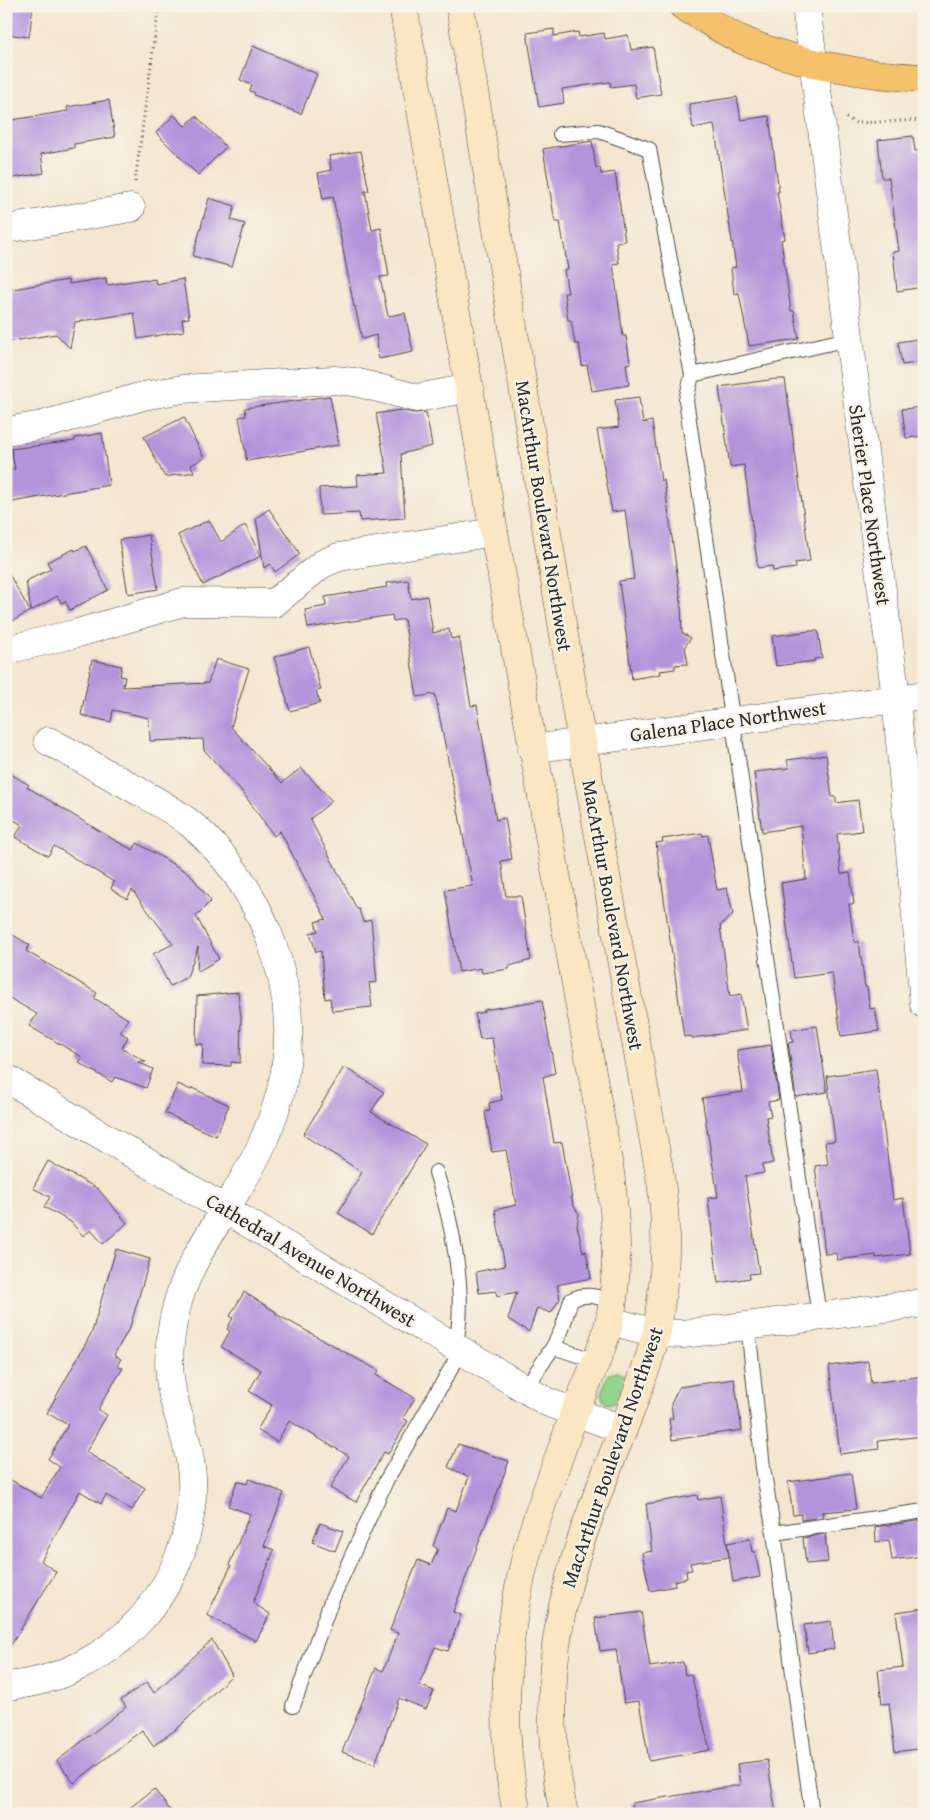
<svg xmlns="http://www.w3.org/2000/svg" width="930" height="1820" viewBox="0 0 930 1820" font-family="'Gentium Book Plus',serif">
  <rect width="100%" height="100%" fill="#f7f3e8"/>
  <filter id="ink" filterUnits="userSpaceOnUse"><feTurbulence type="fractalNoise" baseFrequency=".02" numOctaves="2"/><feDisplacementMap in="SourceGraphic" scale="10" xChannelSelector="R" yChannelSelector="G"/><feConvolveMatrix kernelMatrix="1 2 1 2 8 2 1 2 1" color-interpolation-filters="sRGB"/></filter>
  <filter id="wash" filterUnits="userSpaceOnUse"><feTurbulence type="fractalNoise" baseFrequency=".0096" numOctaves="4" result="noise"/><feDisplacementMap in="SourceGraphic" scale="20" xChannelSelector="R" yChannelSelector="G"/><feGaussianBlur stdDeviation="1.12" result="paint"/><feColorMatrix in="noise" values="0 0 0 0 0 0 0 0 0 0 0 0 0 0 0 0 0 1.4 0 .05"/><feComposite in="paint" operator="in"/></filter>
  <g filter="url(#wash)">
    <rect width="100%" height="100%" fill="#f4e6d0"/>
    <path fill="#93d58d" stroke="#5f805c" d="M617,1372L624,1375L627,1381L620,1401C593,1413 603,1386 608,1374Z"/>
    <g id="blocks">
      <path fill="#b394db" d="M6,6H33L29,37L6,34Z
        M554,29V36L578,32L579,37L604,33L605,39L628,35L631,50L653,47L661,94L636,98L634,84L611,87L610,82L562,89L564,103L539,107L527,33Z
        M253,46L317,74L301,114L254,95L255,93L250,91L252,85L240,80Z
        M737,97L741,120L769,116L779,192H777L785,239L781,240L791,311H794L799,339L749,346L739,293L734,294L731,268L736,267L714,124L693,128L689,104Z
        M109,100L115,137L74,144V148L41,154L44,173L6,179V121L68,111L67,107Z
        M174,115L185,126L196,116L226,147L198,175L156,133Z
        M913,136L915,151L924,150V287L897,291L893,252L899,251L889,178H882L878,140Z
        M592,141L596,168H600L601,174L615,172L625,241L616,242L619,263L613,264L623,336H626L630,363L626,364L629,385L592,391L587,365L582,366L579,344H575L571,320H568L564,293H568L564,270L568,269L560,222H555L543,149Z
        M361,151L369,191H365L372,230L381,228L389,276L380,277L388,316L405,313L413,352L379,359L376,335L362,339L355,306L354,307L333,197L323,199L318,173L331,170L329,156Z
        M209,198L235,206L231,220L245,224L232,267L193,256Z
        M106,278L107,285L145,279V281L155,279L156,284L183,279L189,318L182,319L184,331L138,339L134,313L75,322L70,348L56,334L6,342V290L68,280L69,284Z
        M924,338V362L902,365L898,342Z
        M776,379H785L810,561L795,563L796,568L773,571L772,566L758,568L744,465L730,467L719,387Z
        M330,396L339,445L247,461L239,417L246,416L245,408Z
        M639,397L643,423L652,421L661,481L664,480L681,602L682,633L691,638L685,646L688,664L675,665V669L660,671L661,674L632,679L619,581L634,579L625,510L612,512L597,430L619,427L615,400Z
        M924,407V436L906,438L902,409Z
        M399,410L414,413L426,412L432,446L401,454L405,518L360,521L359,513L320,515L319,488L358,486L357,475L387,473L376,414Z
        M184,417L204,458L191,465L194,472L165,477L144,437Z
        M102,433L109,485L12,502L7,471L15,469L11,449L75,441V438Z
        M269,509L300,554L275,572L270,564L264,568L256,518Z
        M209,520L221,542L245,525L261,556L203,585L178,535Z
        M149,535L158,589L128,594L119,540Z
        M86,546L108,590L70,610L65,601L61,603L57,596L31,611L26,581L51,569L47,562L74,549L75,551Z
        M6,569L30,611L6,625Z
        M408,580L411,599L427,596L433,633L449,629L451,639L459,637L471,706L477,705L496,820L505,818L512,859L501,861L506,896H521L531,960L509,966V969L482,973L481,968L459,972L445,890L473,886L435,694L417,697L404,619L393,621L392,615L308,628L305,610L326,606L325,597L387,587L386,583Z
        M811,631H818L822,658L814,659L815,661L776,666L772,636Z
        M309,647L321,690L316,691L320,703L290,711L274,657Z
        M216,659L249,669L231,727L282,783L301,768L332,801L310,819L357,909H359L363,922L371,920L377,982L369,983L372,1007L332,1011L330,998L325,999L321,951L316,952L310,933L318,931L315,922L326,919L280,831L274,836L240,789L204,750L203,739L150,741L149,718L113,710L111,722L81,715L92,660L122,666L120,676L125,677L123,687L208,683Z
        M826,755L832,797H836V803L858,800L862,831L837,834L841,874L850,873L854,904H849L854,942H859L865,987H867L870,1009L875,1008L879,1031L841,1036L832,973L794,978L781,883L806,879L801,826L762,832L754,772L789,768L787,760Z
        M6,771L29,785L27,787L116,841L133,850L137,843L190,874L211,901L196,916L219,959L197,972L198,947L187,977L170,986L153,954L173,944L132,890L127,899L111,889L114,882L54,846L48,856L15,837L22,825L9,817L6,822Z
        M702,833L703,836L708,835L717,890L727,888L733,914L720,926L730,996L741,994L747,1030L692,1038L691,1036L684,1037L656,843L663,842L662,839Z
        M6,931L30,945L26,951L97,993L94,998L128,1019L120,1032L128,1037L122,1048L146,1062H138L153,1069L146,1088L115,1077L112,1082L79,1063L82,1057L29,1026L37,1014L6,996Z
        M238,992L241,1017L240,1063L231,1062V1066L202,1065L203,1044H196L197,996Z
        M542,1000L555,1073L543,1077L554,1143L562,1142L573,1205L579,1214L577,1226L579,1233L583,1252L586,1251L591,1278L557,1285L560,1299L551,1313L537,1308L529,1332L508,1319L517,1292L497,1296L496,1291L479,1293L476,1272L505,1266L495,1210L516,1205L506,1150L492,1152L485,1112L490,1111L489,1103L502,1100L492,1038L480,1039L475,1014L484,1012V1010Z
        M817,1026L827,1092L796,1097L788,1043L793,1042L791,1030Z
        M771,1045L779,1100L768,1102L771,1116L766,1117L773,1163L762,1165L764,1173L745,1176L759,1273L749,1274L750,1278L718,1283L708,1198L718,1197L702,1098L743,1092L737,1050Z
        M344,1067L384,1092L371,1112L426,1144L372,1234L338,1213L362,1172L303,1135Z
        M876,1069L893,1200L903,1198L910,1254L876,1258V1255L837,1260L836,1253L825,1254L815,1166L828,1164L825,1142L835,1141L827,1076Z
        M178,1084L191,1090L192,1088L229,1105L216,1136L165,1113Z
        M48,1161L98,1189L127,1223L103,1244L91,1230L83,1236L71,1222L44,1207L50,1197L33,1188Z
        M116,1249L150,1259L130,1327L114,1355L121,1359L117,1365L123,1368L99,1407V1410L107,1415L86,1452L145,1488L132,1510L106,1495L101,1504L80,1491L41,1561L56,1572L6,1653V1477L41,1498L60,1467L48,1459L68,1425L47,1413L92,1332Z
        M244,1292L276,1312V1314L379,1371L376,1375L415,1398L403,1418L408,1421L388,1454L384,1452L356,1502L330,1488L349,1456L289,1421L277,1442L257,1430L272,1405L249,1391L261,1370L221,1347L230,1331L227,1329L233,1318L230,1316Z
        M868,1361L871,1383L924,1376V1436L878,1441L879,1449L840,1454L829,1366Z
        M734,1379L742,1430L672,1440L669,1419H673L671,1404L679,1387Z
        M458,1444L509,1461L453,1612L461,1615L448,1651L435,1647L419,1685L434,1691L426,1709L399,1698L375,1764L342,1752L376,1668L383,1671L398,1633L390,1630L418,1560L431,1565L438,1549L433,1546L447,1508L456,1511L469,1477L448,1467Z
        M851,1473L856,1509L822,1512L823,1517L801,1520V1514L793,1515L788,1482Z
        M249,1479L284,1493L264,1546L274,1550L253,1603L270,1614L256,1641L207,1615L231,1566L229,1565L250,1514L228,1506L237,1481L247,1484Z
        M697,1495L698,1500L720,1496L729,1557L690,1563L692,1570L686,1571L687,1578L674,1581L675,1586L650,1591L642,1553L652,1551L646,1504Z
        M924,1520V1556L892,1560L889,1540L876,1542L875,1527Z
        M320,1523L343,1531L335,1551L312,1542Z
        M825,1534L828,1562L806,1564L803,1538Z
        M750,1539L752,1552H755L760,1577L733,1582L727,1543Z
        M924,1608V1748L895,1752L889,1703L882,1704L878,1670L903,1667L896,1612Z
        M641,1612L650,1667L683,1662L685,1675L691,1674L710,1750L649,1761L639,1701L624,1703L616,1649L600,1651L595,1618Z
        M831,1621L834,1649L808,1653L804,1625Z
        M212,1640L232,1675L178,1728L153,1746L142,1730L74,1783L57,1761L126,1707L121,1700L147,1682L154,1693Z
        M767,1760L776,1814H633L632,1803L740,1785L737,1764Z
        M154,1789L173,1814H122L145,1796Z"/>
    </g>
  </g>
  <g filter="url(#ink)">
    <use href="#blocks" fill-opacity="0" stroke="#494744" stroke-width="1"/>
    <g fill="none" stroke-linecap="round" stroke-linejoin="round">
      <defs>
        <path id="lane" d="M560,134L599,131L649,149L692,375L848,339
          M692,375L686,400L819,1316
          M436,1172C452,1221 468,1297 455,1347
          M748,1326L763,1468L774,1533L812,1814
          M553,1347L596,1361
          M525,1389L553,1347L562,1329L571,1300C586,1292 597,1297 613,1301
          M774,1533L924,1511
          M293,1706L332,1599L386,1481L461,1351"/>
        <path id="street" d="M806,6L896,698L924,1004
          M6,229L131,208
          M6,431L43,425L143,396L183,389L334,380L355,382L417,398L470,388
          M6,650L78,633L183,602L274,603L322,564L339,557L494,532
          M532,749L924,695
          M6,1078L547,1402L622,1429
          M610,1321L656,1333L683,1334L924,1303
          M6,1686C114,1678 197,1584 192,1477C190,1448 180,1423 173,1396C167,1370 169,1339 175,1313C189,1250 236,1203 262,1144C272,1121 281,1096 285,1071C300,982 259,883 192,825C172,808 148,797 126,784C100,770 74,754 48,741"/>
        <path id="secondary" d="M403,6L494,532L610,1172C616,1223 620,1266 610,1318C603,1353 584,1386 572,1420C559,1458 544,1496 532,1534C506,1624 497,1722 517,1814
          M460,6L577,714L659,1170C667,1214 667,1257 661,1301C659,1312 659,1324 656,1335C632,1421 588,1502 567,1589C548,1662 548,1740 564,1814"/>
        <path id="primary" d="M683,6C702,17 720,30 740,39C790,62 869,76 924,78"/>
      </defs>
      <use href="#lane" stroke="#494744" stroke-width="16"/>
      <use href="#street" stroke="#494744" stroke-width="29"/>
      <use href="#secondary" stroke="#494744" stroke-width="29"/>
      <use href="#primary" stroke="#494744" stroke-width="29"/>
      <path stroke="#494744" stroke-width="3" stroke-dasharray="1 4" stroke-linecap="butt" d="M846,118L856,123L924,120
        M135,182L159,6"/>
      <use href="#lane" stroke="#fff" stroke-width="14"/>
      <use href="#street" stroke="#fff" stroke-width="28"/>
      <use href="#secondary" stroke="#fbe6c4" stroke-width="28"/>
      <use href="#primary" stroke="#f5c16b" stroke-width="28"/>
    </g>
  </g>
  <g text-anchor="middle" stroke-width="4.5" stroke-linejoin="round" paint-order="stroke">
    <g font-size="20" fill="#2b2b2b" stroke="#f7f3e8">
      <text transform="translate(870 505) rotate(82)" y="7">Sherier Place Northwest</text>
      <text transform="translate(544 516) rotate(81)" y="7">MacArthur Boulevard Northwest</text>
      <text transform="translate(728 721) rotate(-8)" y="7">Galena Place Northwest</text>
      <text transform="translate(613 915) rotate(80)" y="7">MacArthur Boulevard Northwest</text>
      <text transform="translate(311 1260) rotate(31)" y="7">Cathedral Avenue Northwest</text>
      <text transform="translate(612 1457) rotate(-71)" y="7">MacArthur Boulevard Northwest</text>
    </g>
  </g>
  <rect width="930" height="1820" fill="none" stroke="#f7f3e8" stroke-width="25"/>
</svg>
